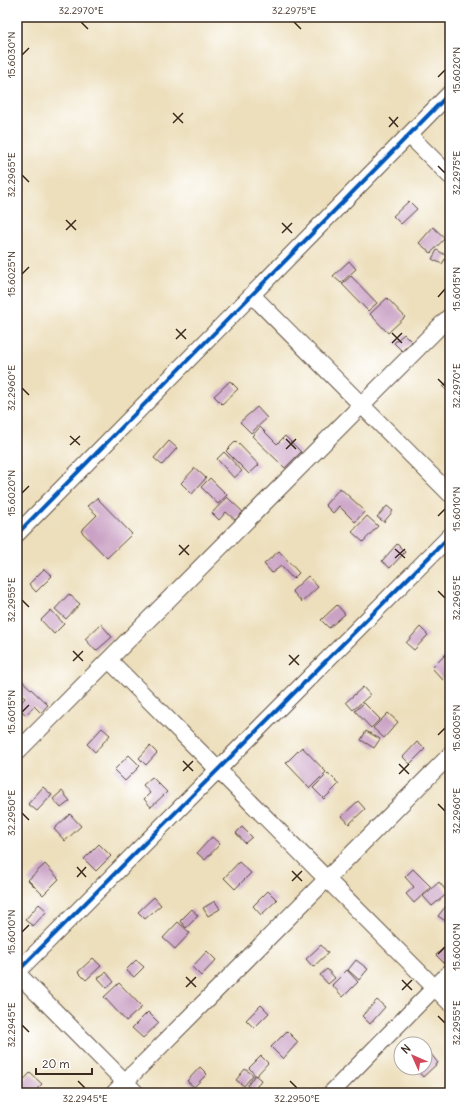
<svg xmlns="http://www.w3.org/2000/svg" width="467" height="1110" viewBox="0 0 467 1110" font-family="Delius,sans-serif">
  <rect width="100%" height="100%" fill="#fff"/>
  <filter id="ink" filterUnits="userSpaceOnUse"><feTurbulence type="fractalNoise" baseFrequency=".025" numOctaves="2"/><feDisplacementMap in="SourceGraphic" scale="8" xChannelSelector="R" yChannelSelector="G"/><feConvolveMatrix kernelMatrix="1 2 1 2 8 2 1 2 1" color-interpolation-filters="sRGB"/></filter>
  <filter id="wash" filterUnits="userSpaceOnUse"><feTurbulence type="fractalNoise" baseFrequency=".012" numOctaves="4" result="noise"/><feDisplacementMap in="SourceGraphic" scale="16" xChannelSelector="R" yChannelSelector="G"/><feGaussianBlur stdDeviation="0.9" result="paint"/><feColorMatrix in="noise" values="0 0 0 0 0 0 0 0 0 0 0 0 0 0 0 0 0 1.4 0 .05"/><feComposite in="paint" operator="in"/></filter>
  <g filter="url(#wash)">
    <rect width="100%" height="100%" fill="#eddfbc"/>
    <g id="blocks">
      <path fill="#caa2c5" d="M409,201L417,209L401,224L393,216Z
        M433,227L445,238L431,253L419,243Z
        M437,250L447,256L442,264L432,259Z
        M349,261L356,269L341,283L333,276Z
        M351,276L377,303L368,311L342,284Z
        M387,298L405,317L388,333L370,314Z
        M404,334L412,342L402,351L394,343Z
        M450,379V393L443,387Z
        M230,381L238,389L222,404L214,396Z
        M257,407L267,418L251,433L240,422Z
        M260,427L277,444L285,436L301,452L285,468L252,436Z
        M169,441L177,448L162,465L154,458Z
        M236,441L259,465L249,474L226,451Z
        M224,452L242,471L234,478L217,459Z
        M195,468L206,478L192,494L181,483Z
        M210,478L227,495L218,504L201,487Z
        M340,488L365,511L355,522L339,506L333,513L325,505Z
        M227,497L243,512L235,520L226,512L219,520L212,513Z
        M97,498L132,534L107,558L81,531L97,515L87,506Z
        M387,506L393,511L384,522L377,517Z
        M367,516L378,526L363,542L352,532Z
        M397,544L405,552L390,568L382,561Z
        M279,551L299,573L293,579L281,566L272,573L264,564Z
        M44,569L52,576L36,592L29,584Z
        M308,576L318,587L302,602L292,591Z
        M69,594L80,604L66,619L55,609Z
        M337,605L345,614L329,628L321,620Z
        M51,610L64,624L54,634L41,620Z
        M101,624L112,637L96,651L85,639Z
        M420,627L428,635L414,650L406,643Z
        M447,653L450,656V673L443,680L432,668Z
        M17,676L48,705L41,713L34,706L26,715L17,707L25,698L17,691Z
        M363,687L370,695L353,710L346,702Z
        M364,703L380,719L371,728L355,711Z
        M388,713L398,722L384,738L373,728Z
        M102,728L110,735L95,752L87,744Z
        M366,731L380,739L374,748L361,740Z
        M417,742L425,749L410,764L403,757Z
        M150,746L157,753L146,765L139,758Z
        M302,747L326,772L310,788L286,763Z
        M129,755L140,766L125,781L114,770Z
        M328,773L339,784L324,799L313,788Z
        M152,777L167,792L151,807L144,799L150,793L143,785Z
        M43,787L52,795L37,811L28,804Z
        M62,791L70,801L61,808L53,799Z
        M358,801L365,809L349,824L342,816Z
        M70,814L81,826L65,841L54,829Z
        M242,827L252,837L245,843L236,833Z
        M212,837L220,844L205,860L197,853Z
        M99,844L111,856L96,871L84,859Z
        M239,862L251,873L235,889L224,878Z
        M45,864L59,879L43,895L28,880Z
        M413,869L431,887L414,903L406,894L414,887L405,877Z
        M439,882L448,893L432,906L423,896Z
        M268,891L277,900L261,915L253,906Z
        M154,897L161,905L145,919L138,912Z
        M215,901L220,909L208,916L203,908Z
        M39,904L47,911L33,926L25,920Z
        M446,906L450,909V924L438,916Z
        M192,909L198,916L186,928L180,921Z
        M178,922L190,933L175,949L163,938Z
        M321,945L328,953L313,967L306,959Z
        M445,947L450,953V969L436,955Z
        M207,951L216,960L201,976L192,967Z
        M93,958L101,966L86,980L78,972Z
        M136,960L144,967L134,977L126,970Z
        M356,960L368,969L359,980L348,970Z
        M327,969L335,978L328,984L320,975Z
        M347,970L358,982L343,997L332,985Z
        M106,972L114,982L107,988L98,978Z
        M119,983L142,1007L126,1021L104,997Z
        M377,1000L385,1007L370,1024L362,1016Z
        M261,1005L269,1013L254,1028L246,1020Z
        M148,1012L159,1023L143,1038L132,1028Z
        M287,1031L298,1042L283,1059L271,1047Z
        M431,1054L438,1063L423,1077L415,1068H425V1060Z
        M261,1056L268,1063L256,1076L249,1068Z
        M200,1067L207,1074L194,1087L187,1081Z
        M245,1069L253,1075L244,1086L236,1080Z
        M30,1073L42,1084L33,1093H21L17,1089V1087Z
        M255,1075L261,1080L254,1091L247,1086Z"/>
    </g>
  </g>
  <g filter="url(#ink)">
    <use href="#blocks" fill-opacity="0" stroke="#564536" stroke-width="1"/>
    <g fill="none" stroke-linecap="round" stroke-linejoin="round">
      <defs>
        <path id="street" d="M409,135L450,176
          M252,295L450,494
          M17,534L450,93
          M109,660L450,1003
          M17,752L450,316
          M17,972L450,536
          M17,973L136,1093
          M114,1093L450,755
          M331,1093L450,972"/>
      </defs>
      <use href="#street" stroke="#564536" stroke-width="18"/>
      <use href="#street" stroke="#fff" stroke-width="16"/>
      <defs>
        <path id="cycleway" d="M17,534L450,93
          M17,972L450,536"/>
      </defs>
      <use href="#cycleway" stroke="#fff" stroke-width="6"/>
      <use href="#cycleway" stroke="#0057b8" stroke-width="4"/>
    </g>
  </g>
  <path fill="none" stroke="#3b2a1e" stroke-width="1.5" d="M81,22L88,29M294,22L301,29M22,55L29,48M438,77L445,70M173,113L183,123M389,117L398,127M173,123L183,113M389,127L398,117M438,166L445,173M22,175L29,182M66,220L76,230M282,223L292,233M66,230L76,220M282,233L292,223M22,274L29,267M438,297L445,289M176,329L186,339M392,333L402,343M176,339L186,329M392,343L402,333M438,379L445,386M22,388L29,395M70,436L80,445M286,439L296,449M70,445L80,436M286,449L296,439M22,493L29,486M438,516L445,509M179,545L189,555M395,549L405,558M179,555L189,545M395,558L405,549M438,591L445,598M22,600L29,607M73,651L83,661M289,655L299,665M73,661L83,651M289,665L299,655M22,712L29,705M438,735L445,728M183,761L193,771M399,764L409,774M183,771L193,761M399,774L409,764M438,804L445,811M22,813L29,820M77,867L86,877M292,871L302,881M77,877L86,867M292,881L302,871M22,932L29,925M438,954L445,947M186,977L196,987M402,980L412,990M186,987L196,977M402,990L412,980M438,1016L445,1023M22,1025L29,1032M78,1081L85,1088M290,1081L297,1088"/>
  <rect width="467" height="1110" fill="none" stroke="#fff" stroke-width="44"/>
  <g transform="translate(413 1056) rotate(315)"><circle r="19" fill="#ffffff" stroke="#b1aaa5"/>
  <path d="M0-3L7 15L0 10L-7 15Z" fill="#d1495b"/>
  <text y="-6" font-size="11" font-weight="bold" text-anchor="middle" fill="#3b2a1e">N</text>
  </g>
  <path d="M36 1068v6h56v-6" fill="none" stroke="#3b2a1e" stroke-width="2"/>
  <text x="42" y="1068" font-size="12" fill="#3b2a1e" stroke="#ffffff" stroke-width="3" paint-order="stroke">20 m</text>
  <rect x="22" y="22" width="423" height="1066" fill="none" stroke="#3b2a1e" stroke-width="1.5"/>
  <g font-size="10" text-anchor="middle" fill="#3b2a1e">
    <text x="81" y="14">32.2970°E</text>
    <text x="294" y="14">32.2975°E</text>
    <text transform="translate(11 55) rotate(-90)" y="4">15.6030°N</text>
    <text transform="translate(456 70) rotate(-90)" y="4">15.6020°N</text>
    <text transform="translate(456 173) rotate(-90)" y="4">32.2975°E</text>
    <text transform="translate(11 175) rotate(-90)" y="4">32.2965°E</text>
    <text transform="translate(11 274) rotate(-90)" y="4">15.6025°N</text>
    <text transform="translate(456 289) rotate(-90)" y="4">15.6015°N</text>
    <text transform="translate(456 386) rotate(-90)" y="4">32.2970°E</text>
    <text transform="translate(11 388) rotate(-90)" y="4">32.2960°E</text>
    <text transform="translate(11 493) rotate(-90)" y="4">15.6020°N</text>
    <text transform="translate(456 509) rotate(-90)" y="4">15.6010°N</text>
    <text transform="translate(456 598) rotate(-90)" y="4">32.2965°E</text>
    <text transform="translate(11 600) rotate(-90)" y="4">32.2955°E</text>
    <text transform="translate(11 712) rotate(-90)" y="4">15.6015°N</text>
    <text transform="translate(456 728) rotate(-90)" y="4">15.6005°N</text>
    <text transform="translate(456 811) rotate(-90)" y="4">32.2960°E</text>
    <text transform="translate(11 813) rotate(-90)" y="4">32.2950°E</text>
    <text transform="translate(11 932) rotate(-90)" y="4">15.6010°N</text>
    <text transform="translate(456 947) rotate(-90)" y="4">15.6000°N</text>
    <text transform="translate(456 1023) rotate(-90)" y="4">32.2955°E</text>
    <text transform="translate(11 1025) rotate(-90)" y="4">32.2945°E</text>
    <text x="85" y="1102">32.2945°E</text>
    <text x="297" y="1102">32.2950°E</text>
  </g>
</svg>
